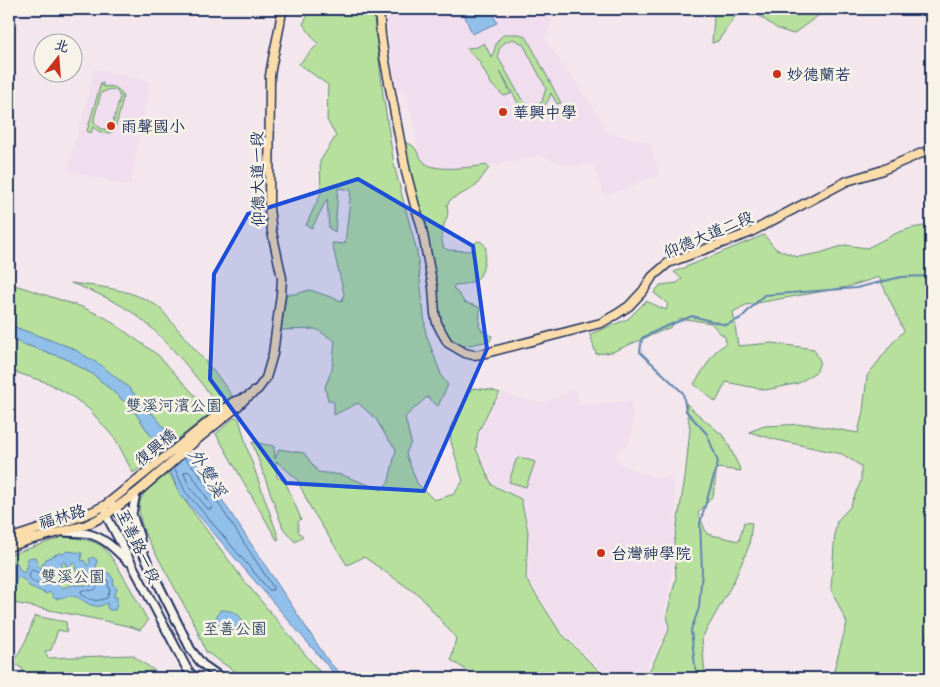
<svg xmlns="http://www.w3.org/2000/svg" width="940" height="687" viewBox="0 0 940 687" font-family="Mynerve,'LXGW WenKai TC',sans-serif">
  <rect width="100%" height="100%" fill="#f3e6ec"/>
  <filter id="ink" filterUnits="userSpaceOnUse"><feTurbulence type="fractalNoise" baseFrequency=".02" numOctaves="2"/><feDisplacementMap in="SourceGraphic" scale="10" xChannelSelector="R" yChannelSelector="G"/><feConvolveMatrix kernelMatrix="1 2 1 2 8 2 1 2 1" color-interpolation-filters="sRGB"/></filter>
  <g filter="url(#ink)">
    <path fill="#f0ddee" d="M385,9H557L549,29L544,39L605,125L603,131L649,143L659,174L624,189L604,195L597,174L594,164L570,166L538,155L465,173L423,170L408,98L396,86Z
      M95,69L150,82L130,186L68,170Z
      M575,389L579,406L631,401L633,417L631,435L627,444L615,454L619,463L635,471L656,478L672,476L675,509L671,576L664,614L667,630L640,678H622L605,674L562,631L528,578L530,530L524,499L494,484L478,449L480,434L492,409L503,393L529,401L546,402Z"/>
    <path fill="#b6e09c" stroke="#68887d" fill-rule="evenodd" d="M311,9H373L383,94L394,165L417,252L426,334L442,377L448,385L438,406L427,397L405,417L411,442L406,454L417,483L434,500L454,494L463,481L451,442L450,428L472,388L491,390L500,393L490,408L478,433L476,449L492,485L521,499L528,531L526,579L560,632L604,676L612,678H478L451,660L456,638L420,596L364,557L347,565L310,507L297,479L276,461L277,477L285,481L301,519L298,522V532L303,536L295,542L283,528L252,442L274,446L275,459L279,449L304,453L318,472L342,475L382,490L389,481L396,449L387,438L376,419L358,403L334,415V402L328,400L325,387L332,369L335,341L316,329L281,330L286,294H294L310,290L342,301L344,294L332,243L345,244L351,190L338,188L335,232L329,228L327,199L312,228L306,225L321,193L320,161L336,136L327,120L328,85L299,64L318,44L303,24Z
      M712,9H827L793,34L778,29L755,13L739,11L718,41L712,43L714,18Z
      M506,34H520L527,38L561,103L557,104L551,93C545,111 534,117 518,103L500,71L511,94L504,96L492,85L478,60L470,53L467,48L477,47L484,43L492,58C495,49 496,37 506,34ZM513,39L523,44L546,88L542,102C535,106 528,106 522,100L498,57C498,47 503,42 513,39Z
      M101,83H103V87C112,85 119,87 123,97C122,103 117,125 114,129C109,137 98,132 93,127L91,133L87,131ZM110,89L117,91L120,97L112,126L107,129H102L95,124L94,119L101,93Z
      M403,137L406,143C418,145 416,154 424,162C434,173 472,167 486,165L489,168L475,187L450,200L447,205C450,219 444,220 442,232C441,238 442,243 444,248L448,250L472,251C473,249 474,244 476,242C481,239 485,245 486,248C483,273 484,283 455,285L453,288L459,294L464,302L479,307L480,309L479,326L483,332L492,336L490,341L464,346L453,343L439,325L408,174L402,138Z
      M931,221V629L924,642L931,660V678H835L834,670L847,623L831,589L835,531L837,521L850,507L861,481V466L842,454L777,440L749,432L764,426L806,424L858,433L863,411L867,376L894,341L904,331L879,277L847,287L746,305L733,312L738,346L772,343L814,349L820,361L817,371L799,383L766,390L726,382L716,402L694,384L715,352L726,343L725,337L719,332L711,323L680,318L671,327L612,352L596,354L590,334L628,319L646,301L666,310L668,304L654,293L660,285L677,283L682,279L674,272L764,235L776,249L798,257L820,253L845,245L867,248L899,232L912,228L924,226Z
      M71,283C102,287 134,289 160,308L220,379L233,397L220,407C195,376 171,343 140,318C119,302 95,292 71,283Z
      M9,285L18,286L82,307L106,318L158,355L211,413L174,442L158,420L128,387L72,348L9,325Z
      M9,339L64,358L94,375L132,408L162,452L133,473L116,440L89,409L70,395L48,383L9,370Z
      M686,403L695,412L725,437L741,471L717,468L713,496L698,513L707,534L739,541L744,522L752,523L749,546L734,581L702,638L705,676L709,678H643L651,668L669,630L667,614L676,578L674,543L685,478L690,429Z
      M237,417L239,419L248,451L279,539L277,540L216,434L234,418Z
      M520,457L535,462L526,487L509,482L516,460Z
      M169,472L180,494L242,578L319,671L327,678H245L206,652L195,625L145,534C132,496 141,496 169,472Z
      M63,537C75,538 89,539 100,545C113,553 139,605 148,621L140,630L132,627L105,621L9,602V555Z
      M35,616L66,622L67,632L58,630L51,650L45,651L48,658L132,655L165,678H19L23,669L13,663L26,640Z"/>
    <path fill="#90bfea" stroke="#6185b2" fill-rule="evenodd" d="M462,9H491L497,23L472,34Z
      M9,325L72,348L102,366L128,387L158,420L174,442L201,468L329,662L345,678H338L180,494L162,452L132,408L94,375L64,358L9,339Z
      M67,551L82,553L81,560L85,561L87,565H88L91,562L89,561V559L93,557L97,560L96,571L98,572L109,573L114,580L113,584L117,589L115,594L113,595L114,597H117V605L115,610H109L107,607V603C94,611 87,602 77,597C71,595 63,597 56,599L53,597L52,594L49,592L47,594L29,586L26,581L19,577L17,578L14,585L11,587L9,586V562L17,563L19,569H20L22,572L24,573L25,571V568L28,567V564H26L28,558L35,557L38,563L37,565L42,569V564L44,563L46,559L59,553L63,554ZM62,562H65L66,566H70L73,563L76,564L75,569L77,571L89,574V578L92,585L91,586L88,585H71L63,588C60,584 54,585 50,582L52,576L56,575L58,570L62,566Z
      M220,610C230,610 239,612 243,622C237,639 224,629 214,622Z"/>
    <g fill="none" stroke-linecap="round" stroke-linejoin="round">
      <path stroke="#4a6996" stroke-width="1" d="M174,467L185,491L269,590H273V587L197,471L184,458
        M185,472L188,471L192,475L212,506L211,509H208L190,488L184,474Z
        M33,570L39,573L45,572L46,573L44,585C39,586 32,581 29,577L30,572Z
        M98,577L105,578L108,581V585L110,590L107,598C96,602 91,601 81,594V592L82,590C91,590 100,594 96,579Z"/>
      <path stroke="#6185b2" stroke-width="2" d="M697,678L695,666L691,630L699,608L702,571L700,523L718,462L707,434L686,411L683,393L640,352L642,338L662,328L692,316L726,325L741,318L764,295L856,288L901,277L931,276"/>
      <defs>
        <path id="secondary" d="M136,493L132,514L139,535L141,546
          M113,506L116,508L142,551L191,650L202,664L222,678
          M106,511V515L186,667L190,673L197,678
          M65,532C72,533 81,532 89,534C105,538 116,550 127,561"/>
        <path id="primary" d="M379,9L381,36L384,56L406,172L415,206L421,224L433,287L435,314L437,323L441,331L448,343L465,353L473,355L482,354L601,323L617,314L629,306L643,291L652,277L668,263L749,233L847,181L880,171L931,149
          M9,539C19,536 29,532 39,529C64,522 85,517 107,504L233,402L244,398
          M9,547L26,541L86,525L106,515L136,493L169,465L193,443L237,407L246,398L258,389L266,378L273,354L281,294L282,278L272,232L269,208L270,76C273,53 280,31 282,9"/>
      </defs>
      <use href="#secondary" stroke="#1b2f5e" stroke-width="11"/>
      <use href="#primary" stroke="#1b2f5e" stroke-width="11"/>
      <use href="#secondary" stroke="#f7f3e8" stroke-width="7"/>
      <use href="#primary" stroke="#fbddab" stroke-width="8"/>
    </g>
  </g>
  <path fill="#1d4ed8" fill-opacity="0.2" stroke="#1d4ed8" stroke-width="4" stroke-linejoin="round" d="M358,179L473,246L487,349L424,491L286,483L210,379L214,274L248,214Z"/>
  <g fill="#c8321e" stroke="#f7f3e8" stroke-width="2">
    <circle cx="777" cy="74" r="5"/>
    <circle cx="503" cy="112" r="5"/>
    <circle cx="111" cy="126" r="5"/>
    <circle cx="601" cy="553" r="5"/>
  </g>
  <g text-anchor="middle" stroke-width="5" stroke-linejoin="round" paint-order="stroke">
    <g font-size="16" fill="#1b2f5e" stroke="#f7f3e8" text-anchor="start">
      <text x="787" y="80">妙德蘭若</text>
      <text x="513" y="118">華興中學</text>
      <text x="121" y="132">雨聲國小</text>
      <text x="611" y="559">台灣神學院</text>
    </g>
    <g font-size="16" fill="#1b2f5e" stroke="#f7f3e8">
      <text transform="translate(257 179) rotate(-91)" y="6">仰德大道一段</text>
      <text transform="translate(708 234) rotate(-23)" y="6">仰德大道二段</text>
      <text transform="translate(155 447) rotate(-40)" y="6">復興橋</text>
      <text transform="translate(62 516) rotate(-16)" y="6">福林路</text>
      <text transform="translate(139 546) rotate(65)" y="6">至善路一段</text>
    </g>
    <g font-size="16" fill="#3a526a" stroke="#f7f3e8">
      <text x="174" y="411">雙溪河濱公園</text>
      <text x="73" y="582">雙溪公園</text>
      <text x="235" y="634">至善公園</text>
    </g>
    <g font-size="18" font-style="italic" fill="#385381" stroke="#f7f3e8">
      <text transform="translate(207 473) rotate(58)" y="6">外雙溪</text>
    </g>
  </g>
  <rect width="940" height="687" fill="none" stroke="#f7f3e8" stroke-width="30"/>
  <rect x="15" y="15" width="910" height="657" fill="none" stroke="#1b2f5e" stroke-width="2" filter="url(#ink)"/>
  <g transform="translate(58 58) rotate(17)"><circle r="24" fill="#f7f3e8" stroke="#9fa5b1"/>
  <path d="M0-4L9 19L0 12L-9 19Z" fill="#c8321e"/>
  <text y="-8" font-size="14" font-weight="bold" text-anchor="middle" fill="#1b2f5e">北</text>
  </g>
</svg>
